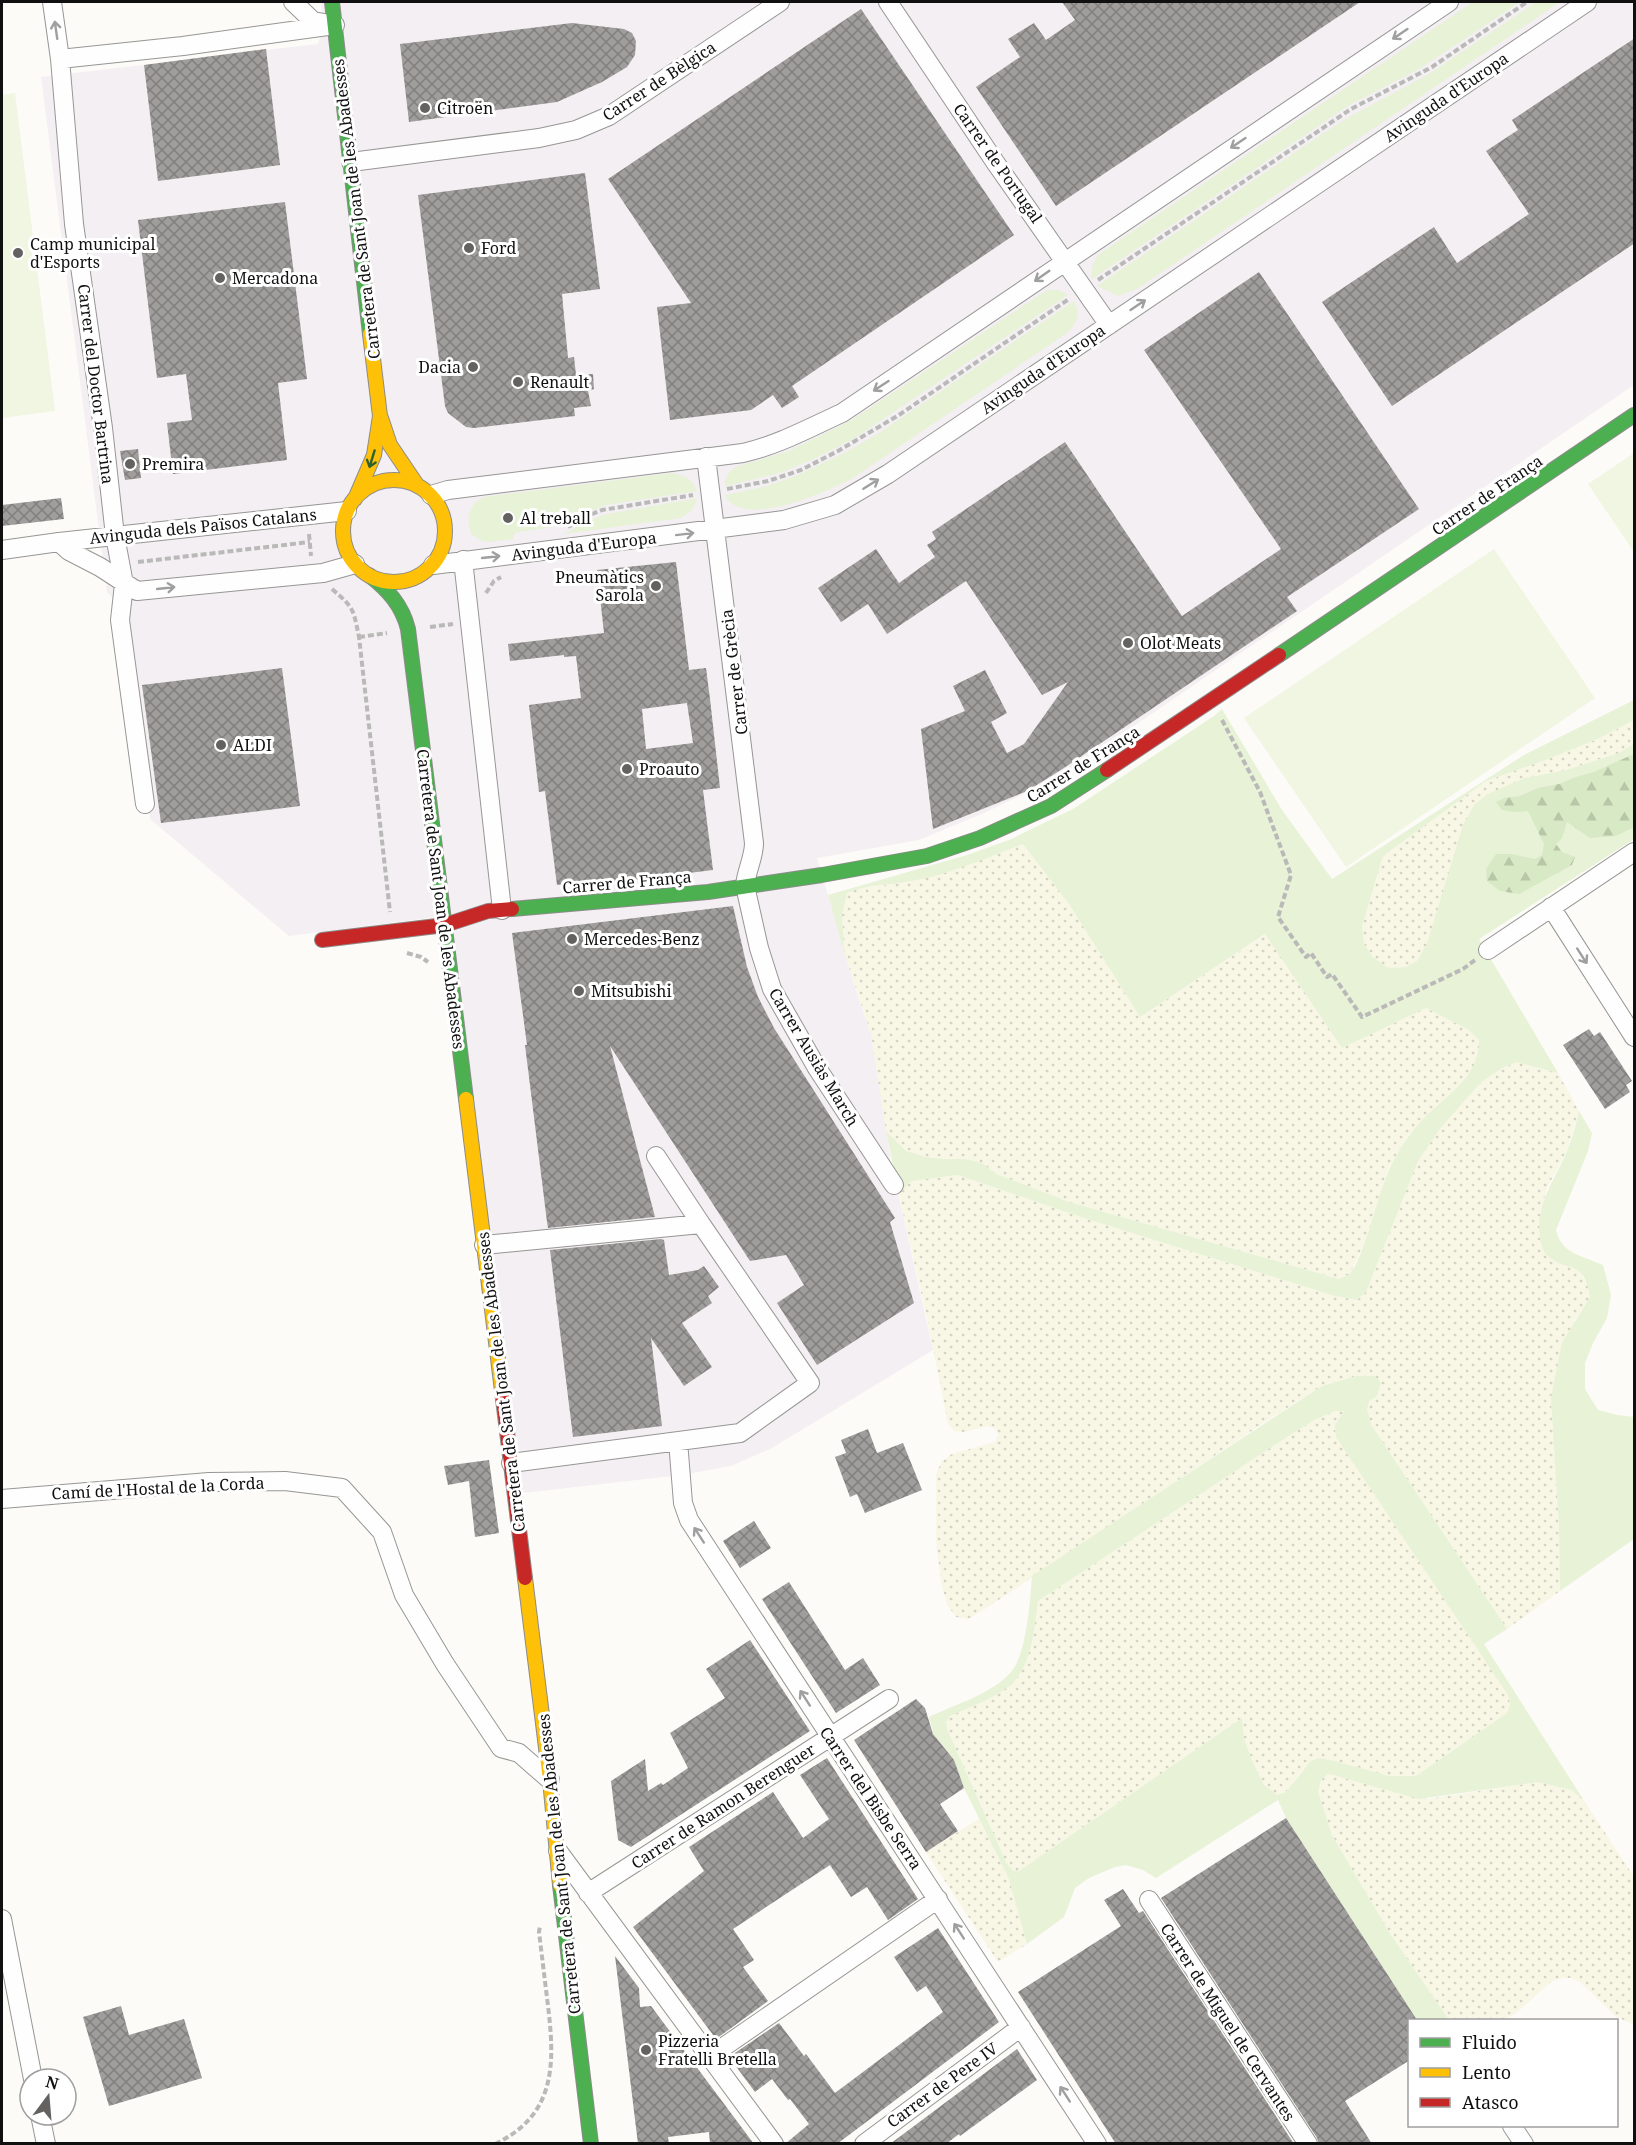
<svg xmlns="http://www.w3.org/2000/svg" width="1636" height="2145" viewBox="0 0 1636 2145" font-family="'Noto Serif',serif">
  <defs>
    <pattern id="farmland-dots" width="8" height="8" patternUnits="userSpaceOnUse" patternTransform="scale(1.5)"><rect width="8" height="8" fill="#f8f6e4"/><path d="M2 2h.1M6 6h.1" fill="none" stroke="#d4d2c3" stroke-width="1.8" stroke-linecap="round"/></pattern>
    <pattern id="forest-firs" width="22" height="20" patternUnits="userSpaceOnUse" patternTransform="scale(1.5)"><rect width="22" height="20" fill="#d8e9c5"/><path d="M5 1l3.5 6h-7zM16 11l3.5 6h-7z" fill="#b8c7a8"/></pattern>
    <pattern id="building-cross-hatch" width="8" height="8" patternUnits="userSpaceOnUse" patternTransform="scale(1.5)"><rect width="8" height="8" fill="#a09e9c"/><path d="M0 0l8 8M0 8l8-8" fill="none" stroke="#817f7e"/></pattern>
  </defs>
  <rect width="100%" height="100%" fill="#fcfbf7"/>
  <path fill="#f4eff2" d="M321,2H1634V385L1062,775L984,813L919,840L817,858L856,991L871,1034L891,1161L933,1350L772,1448L731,1466L681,1475L514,1494L443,916L289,936L150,819L128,621L121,607L107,592L41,77L318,44L323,29Z"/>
  <path fill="url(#farmland-dots)" d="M1634,720V744L1619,753L1566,770L1525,778L1444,890L1427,945L1417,961L1406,967L1388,968L1372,956L1364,944L1362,926L1383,856L1486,781L1548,759L1600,738Z
    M1023,844L1069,904L1140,1017L1266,934L1342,1048L1426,1008L1469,1030L1479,1040L1480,1052L1474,1066L1451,1096L1429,1113L1408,1136L1397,1154L1386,1174L1373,1224L1350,1274L1339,1279L1069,1202L994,1173L982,1163L965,1159H943L926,1157L905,1151L886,1131L871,1034L844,952L842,915L847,893L857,889L910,882L947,872Z
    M1517,1062L1558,1073L1579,1111L1566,1152L1547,1188L1540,1213L1552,1260L1568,1265L1580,1271L1588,1287L1590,1297L1575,1320L1551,1398L1559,1527L1560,1591L1507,1629L1372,1426L1367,1411L1375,1376H1356L1322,1386L1271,1418L985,1609L968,1619L956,1617L948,1606L942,1587L936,1542V1474L942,1461L952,1454L995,1442L999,1434L994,1428L987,1426L965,1432L954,1431L948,1424L928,1323L899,1195L911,1181L958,1175L1087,1219L1335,1296L1357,1300L1366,1292L1418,1161L1439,1130L1480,1083L1502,1068Z
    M1335,1411H1344L1335,1425L1336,1437L1508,1695L1510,1704L1507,1713L1416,1776H1389L1335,1761L1319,1758L1302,1771L1286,1792L1276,1795L1264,1785L1253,1763L1244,1739L1242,1718L1019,1871L1013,1872L1006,1862L947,1729L946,1722L950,1716L992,1697L1018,1677L1031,1645L1038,1601L1290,1435L1314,1420Z
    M1328,1774L1428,1799L1538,1782L1571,1790L1583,1799L1634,1877V2025L1615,2016L1580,1982L1571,1978H1562L1552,1981L1515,2014L1502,2020H1449L1389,1932L1332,1835L1318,1792L1321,1780Z
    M979,1819L1009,1879L1027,1944L998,1962L926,1852Z"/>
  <path fill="#e7f2d7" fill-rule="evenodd" d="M1473,2H1520L1421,68L1351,104L1092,279C1091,268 1093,259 1102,252Z
    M1536,2H1560L1137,289L1118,296L1097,286L1322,134L1347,118L1429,74Z
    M1047,290H1059L1068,295L855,438L816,458L780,473L726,486L724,484L728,474L735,467L789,451L852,420Z
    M1074,301C1081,313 1077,324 1067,333L853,478C828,491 742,531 725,495L767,486L798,475L846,452L879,433Z
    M672,473C684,475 693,479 697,491L606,505L587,512L561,526L518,532L514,534L513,539L489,542L482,541L471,534C466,518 468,505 484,497Z
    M698,498L692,510L681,518L564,534L587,521L607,514Z
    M1634,700V720L1600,738L1548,759L1486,781L1383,856L1362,926L1364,944L1372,956L1388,968L1406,967L1417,961L1427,944L1463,825L1475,804L1488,794L1525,778L1566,770L1619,753L1634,744V839L1479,939L1558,1073L1517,1062L1502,1068L1480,1083L1439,1130L1418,1161L1366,1292L1357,1300L1335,1296L1087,1219L958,1175L911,1181L899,1195L886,1131L906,1151L926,1157L943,1159H965L982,1163L994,1173L1069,1202L1339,1279C1343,1277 1348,1276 1351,1272C1356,1266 1360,1255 1363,1247C1376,1216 1380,1182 1398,1153C1406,1138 1417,1125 1429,1113C1451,1093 1480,1073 1479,1040L1469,1030L1426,1008L1342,1048L1265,934L1140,1017L1069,904L1023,844C986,858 950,874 912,881C890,886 868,884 847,893L842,915L844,952L828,895L967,855L1009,840L1073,809L1214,716L1222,709L1282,810L1332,879L1524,755Z
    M1579,1111L1592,1133L1588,1151L1556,1230C1561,1254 1583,1256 1603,1265L1611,1295L1607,1318L1593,1343L1585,1363V1389L1598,1410L1617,1415L1634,1417V1539L1560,1591L1559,1527L1551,1398L1562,1343L1590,1297C1583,1256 1566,1274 1547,1255C1543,1251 1543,1248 1541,1243C1533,1207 1554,1182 1567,1151C1572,1138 1576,1124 1579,1111Z
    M1356,1376H1375L1381,1383L1377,1396L1369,1401L1367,1410L1372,1426L1507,1629L1484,1644L1583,1799L1571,1790L1538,1782L1419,1799L1333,1775L1328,1774L1321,1780L1318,1792L1332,1835L1389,1932L1449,2020H1417L1286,1818L1278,1800L1156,1878L1143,1870L1126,1865L1115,1867L1089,1878L1075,1888L1064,1917L1027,1944L1009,1879L964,1788L953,1759L934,1735L929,1717C956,1704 992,1694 1011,1672C1027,1653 1030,1600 1032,1576L1322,1386ZM1335,1411H1344L1335,1425L1336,1437L1508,1695L1510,1704L1507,1713L1416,1776H1389L1335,1761L1319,1758L1311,1761L1286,1792L1277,1795L1264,1785L1253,1763L1244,1739L1242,1718L1019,1871H1013L1006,1862L947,1729L946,1722L950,1716C969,1707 991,1700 1008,1687C1032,1668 1034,1630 1038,1601L1290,1435L1314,1420Z"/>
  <path fill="url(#forest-firs)" d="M1634,754V827L1616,836L1590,838L1567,822L1562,838L1556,844L1562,852L1575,857L1572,865L1519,894L1500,891L1487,881L1486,869L1496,854H1511L1535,859L1542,855L1544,844L1528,811L1513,812L1502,810L1496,802L1504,798L1520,796L1538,788L1559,784L1576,777L1594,772Z"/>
  <path fill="#f0f6e1" d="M15,93L55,411L2,418V95Z
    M1634,453V552L1588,484Z
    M1494,549L1595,698L1346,867L1244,718Z"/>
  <path fill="url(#building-cross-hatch)" fill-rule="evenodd" d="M1062,2H1360L1056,206L976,87L1020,57L1008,39L1034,23L1046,40L1075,20Z
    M861,9L1014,235L792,386L799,397L782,408L773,395L751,410L670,420L657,307L691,303L608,179Z
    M572,23L624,29L632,33L636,41L635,55L627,67L602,82L557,102L409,122L400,44Z
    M1635,38V243L1392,406L1322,302L1434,227L1457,263L1529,214L1486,151L1518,130L1512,120Z
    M266,49L280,165L158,181L144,65Z
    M585,173L600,289L562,294L568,358L574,357L576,375L593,374L594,389L588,391L591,406L574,408L575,416L474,428L466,427L448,413L445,406L418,195Z
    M285,202L307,379L278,383L287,460L173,474L167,423L192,420L186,374L157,378L138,220Z
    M1259,272L1419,509L1287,597L1297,611L1064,768L1027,791L933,829L921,729L965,711L953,686L985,670L1007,713L991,722L1007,753L1024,744L1068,682L1042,695L966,581L887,634L868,604L841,622L818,588L876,549L899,583L935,557L927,545L936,539L932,532L1065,442L1182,616L1281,549L1144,350Z
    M138,449L141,478L125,480L120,451Z
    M61,498L64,519L2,526V505Z
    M676,562L689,670L706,668L710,699L720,788L703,790L713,870L607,883L606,879L557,885L545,791L539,792L529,705L581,698L576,656L564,657V655L510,661L508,644L604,633L597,570ZM687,703L693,743L646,749L642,709Z
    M282,668L300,806L161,823L142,685Z
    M733,906L747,967L758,997L774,1028L895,1218L890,1222L914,1303L817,1365L777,1303L804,1285L786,1255L750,1261L610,1046L655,1217L548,1228L547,1222L525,1045H527L512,933Z
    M1589,1029L1594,1036L1600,1032L1632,1081L1626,1085L1630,1092L1605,1109L1563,1045Z
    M661,1239L664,1240L669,1275L698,1270L704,1266L719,1287L708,1296L712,1303L682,1323L712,1367L684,1386L651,1338L662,1426L573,1437L550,1250Z
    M868,1429L877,1453L903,1443L922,1490L865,1513L857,1494L850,1497L835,1457L846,1453L841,1440Z
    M489,1460L499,1533L475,1537L469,1481L448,1485L444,1466Z
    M754,1521L771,1548L740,1568L723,1541Z
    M789,1582L845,1670L863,1658L880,1685L836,1713L762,1599Z
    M750,1640L810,1731L631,1847L618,1840L611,1781L645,1759L648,1791L661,1783L663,1785L688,1768L670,1733L725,1698L706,1669Z
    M916,1699L925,1708L933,1734L954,1760L964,1788L940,1804L958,1831L926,1852L854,1740Z
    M827,1758L918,1899L888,1920L867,1887L851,1897L830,1865L733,1929L754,1960L743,1967L768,2001L716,2039L633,1927L704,1871L689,1847L773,1792L803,1838L829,1819L800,1775Z
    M1286,1818L1417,2020H1410V2060L1345,2101L1372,2144H1319L1317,2138L1161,1898Z
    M1123,1889L1139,1913L1143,1911L1294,2144H1116L1018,1992L1121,1926L1104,1900Z
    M938,1928L999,2022L837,2144H785L809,2124L790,2099L788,2100L772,2079L755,2092L729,2057L779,2023L804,2056L806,2054L835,2093L943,2012L926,1986L917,1992L894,1957Z
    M615,1956L639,1988L640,2007L651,2006L754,2144H710L709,2132L668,2137L669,2144H638Z
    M121,2006L129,2035L184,2019L202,2078L109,2106L83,2017Z
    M1017,2049L1037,2080L960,2136L959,2134L946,2144H890Z"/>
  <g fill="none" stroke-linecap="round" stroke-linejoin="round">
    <defs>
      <path id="street" d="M52,2L60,59
        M293,2L313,21L330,24
        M888,2L995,162L1109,325
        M351,162L539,138L576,130L609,116L780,2
        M706,457L754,843C754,858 746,871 745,886L759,948L772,989L817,1068L894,1185
        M431,495L448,490L743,453C778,445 809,428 842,413L1449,2
        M59,542L69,551L100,567L137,591L323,573L355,564
        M2,550L59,542L347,511
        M463,560L502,910
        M433,565L784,520L835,505L888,474L1587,2
        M145,804L120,620L124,584L115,536L103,428L74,224L60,59L183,46L335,25
        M1551,907L1634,1037
        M1488,950L1634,852
        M656,1156L701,1224
        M484,1245L701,1224L810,1383L740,1433L511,1463
        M678,1441L683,1503L689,1520L1097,2144
        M2,1499L209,1482L285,1481L342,1488L382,1532L404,1595L445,1664L501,1748L519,1753L550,1780
        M558,1851L774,2144
        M588,1893L889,1699
        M1149,1900L1308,2144
        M2,1919L33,2079
        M709,2057L938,1899
        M40,2115L46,2144
        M1512,2126L1524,2144
        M864,2144L1021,2027"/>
      <path id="fast" d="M332,2L370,334
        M369,575C388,590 402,605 408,629L466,1099
        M1279,655L1634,415
        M512,909L708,892L822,875L927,856L980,838L1051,806L1107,770
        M560,1885L591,2144"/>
      <path id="slow" d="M381,418L390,445L417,485
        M343 531a51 51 0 1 1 102 0a51 51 0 1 1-102 0Z
        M355,499L374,455L380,416L370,334
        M466,1099L503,1399
        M525,1578L550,1780L560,1885"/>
      <path id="jam" d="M1107,770L1279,655
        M322,940L445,925L488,911L512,909
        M503,1399L525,1578"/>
    </defs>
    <use href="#street" stroke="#969694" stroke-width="20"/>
    <use href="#fast" stroke="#8d8c8b" stroke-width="16"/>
    <use href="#slow" stroke="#8d8c8b" stroke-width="16"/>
    <use href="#jam" stroke="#8d8c8b" stroke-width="16"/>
    <path stroke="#b9b9b8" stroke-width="4" stroke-dasharray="6 3" stroke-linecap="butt" d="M1098,280L1351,109L1432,67L1527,2
      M727,489L768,481L801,470L838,451L899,415L1069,299
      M568,527L587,516L602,510L693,495
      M309,534L311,556
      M138,562L310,542
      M332,589C354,608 353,608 359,637L390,912
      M486,593L494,581L501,577
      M430,627L453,624
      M359,637L387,633
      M1222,720L1260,792L1291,875L1278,917L1306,957L1311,953L1327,977L1332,974L1362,1017L1463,969L1475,960
      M407,953L421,957L428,962
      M495,2144C556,2115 555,2064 548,2006C545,1981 542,1957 539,1932L540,1926"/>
    <use href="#street" stroke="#fffefe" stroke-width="18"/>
    <use href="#fast" stroke="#4caf50" stroke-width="14"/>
    <use href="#slow" stroke="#ffc107" stroke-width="14"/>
    <use href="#jam" stroke="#c62828" stroke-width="14"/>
  </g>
  <defs><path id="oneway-shaft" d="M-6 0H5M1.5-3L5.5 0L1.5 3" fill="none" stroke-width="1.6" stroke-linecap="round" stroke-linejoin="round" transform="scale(1.5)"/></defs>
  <g stroke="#9f9f9f">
    <use href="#oneway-shaft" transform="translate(56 30) rotate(-98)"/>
    <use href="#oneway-shaft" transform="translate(1400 34) rotate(146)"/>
    <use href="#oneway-shaft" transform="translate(1238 143) rotate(146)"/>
    <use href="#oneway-shaft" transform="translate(1042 276) rotate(145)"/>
    <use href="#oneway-shaft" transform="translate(1138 305) rotate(-34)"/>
    <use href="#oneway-shaft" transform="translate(881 386) rotate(147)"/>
    <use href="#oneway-shaft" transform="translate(871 484) rotate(-32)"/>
    <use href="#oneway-shaft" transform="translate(685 534) rotate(-7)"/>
    <use href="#oneway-shaft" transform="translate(491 557) rotate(-6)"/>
    <use href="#oneway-shaft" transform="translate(166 588) rotate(-6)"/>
    <use href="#oneway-shaft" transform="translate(1582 956) rotate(57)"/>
    <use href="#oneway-shaft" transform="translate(699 1535) rotate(-123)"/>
    <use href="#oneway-shaft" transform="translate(805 1698) rotate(-123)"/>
    <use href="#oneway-shaft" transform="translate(959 1931) rotate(-123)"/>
    <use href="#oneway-shaft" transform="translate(1065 2094) rotate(-123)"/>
  </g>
  <use stroke="#2e6030" href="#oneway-shaft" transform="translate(372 459) rotate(107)"/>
  <g fill="#636261" stroke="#fff" stroke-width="2">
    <circle cx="425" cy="108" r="6"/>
    <circle cx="469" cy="248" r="6"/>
    <circle cx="18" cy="253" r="6"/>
    <circle cx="220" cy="278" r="6"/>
    <circle cx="473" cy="367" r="6"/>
    <circle cx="518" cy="382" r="6"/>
    <circle cx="130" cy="464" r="6"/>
    <circle cx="508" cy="518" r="6"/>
    <circle cx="656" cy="586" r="6"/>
    <circle cx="1128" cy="643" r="6"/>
    <circle cx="221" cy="745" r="6"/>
    <circle cx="627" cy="769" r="6"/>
    <circle cx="572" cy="939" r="6"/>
    <circle cx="579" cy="991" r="6"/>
    <circle cx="646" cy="2050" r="6"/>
  </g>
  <g text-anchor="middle" stroke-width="6" stroke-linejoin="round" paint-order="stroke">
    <g font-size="16" fill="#101010" stroke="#fff">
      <text transform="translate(659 81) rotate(-33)" y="6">Carrer de Bèlgica</text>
      <text transform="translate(1446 97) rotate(-34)" y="6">Avinguda d'Europa</text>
      <text transform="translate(998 163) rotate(55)" y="6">Carrer de Portugal</text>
      <text transform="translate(356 209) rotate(-97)" y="6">Carretera de Sant Joan de les Abadesses</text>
      <text transform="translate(1043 369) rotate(-34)" y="6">Avinguda d'Europa</text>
      <text transform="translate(96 384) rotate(83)" y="6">Carrer del Doctor Bartrina</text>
      <text transform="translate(1487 495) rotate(-34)" y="6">Carrer de França</text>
      <text transform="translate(203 526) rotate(-6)" y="6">Avinguda dels Països Catalans</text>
      <text transform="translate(584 546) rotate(-7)" y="6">Avinguda d'Europa</text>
      <text transform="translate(734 672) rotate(-97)" y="6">Carrer de Grècia</text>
      <text transform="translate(1083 764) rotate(-32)" y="6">Carrer de França</text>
      <text transform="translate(627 882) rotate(-5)" y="6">Carrer de França</text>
      <text transform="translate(441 899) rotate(83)" y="6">Carretera de Sant Joan de les Abadesses</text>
      <text transform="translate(814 1057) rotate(59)" y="6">Carrer Ausiàs March</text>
      <text transform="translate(501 1382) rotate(-97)" y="6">Carretera de Sant Joan de les Abadesses</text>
      <text transform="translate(158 1488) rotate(-3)" y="6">Camí de l'Hostal de la Corda</text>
      <text transform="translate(871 1798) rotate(56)" y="6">Carrer del Bisbe Serra</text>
      <text transform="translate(723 1806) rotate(-33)" y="6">Carrer de Ramon Berenguer</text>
      <text transform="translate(559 1864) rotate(-96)" y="6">Carretera de Sant Joan de les Abadesses</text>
      <text transform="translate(1228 2022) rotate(57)" y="6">Carrer de Miguel de Cervantes</text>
      <text transform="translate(942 2085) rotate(-36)" y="6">Carrer de Pere IV</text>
    </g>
    <g font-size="16" fill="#101010" stroke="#fff" text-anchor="start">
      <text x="437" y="114">Citroën</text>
      <text x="30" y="250">Camp municipal<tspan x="30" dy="18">d'Esports</tspan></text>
      <text x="481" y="254">Ford</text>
      <text x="232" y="284">Mercadona</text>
      <text x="461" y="373" text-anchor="end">Dacia</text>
      <text x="530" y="388">Renault</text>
      <text x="142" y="470">Premira</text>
      <text x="520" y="524">Al treball</text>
      <text x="644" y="583" text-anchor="end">Pneumàtics<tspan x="644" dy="18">Sarola</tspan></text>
      <text x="1140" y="649">Olot Meats</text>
      <text x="233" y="751">ALDI</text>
      <text x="639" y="775">Proauto</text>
      <text x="584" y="945">Mercedes-Benz</text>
      <text x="591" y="997">Mitsubishi</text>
      <text x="658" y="2047">Pizzeria<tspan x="658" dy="18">Fratelli Bretella</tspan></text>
    </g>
  </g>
  <rect width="1636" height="2145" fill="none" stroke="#101010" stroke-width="6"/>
  <rect x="1408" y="2019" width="210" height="108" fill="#ffffff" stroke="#9f9f9f" stroke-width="1.5"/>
  <rect x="1420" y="2038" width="30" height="9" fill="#4caf50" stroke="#9f9f9f" stroke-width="1.5"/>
  <text x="1462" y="2049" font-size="18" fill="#101010">Fluido</text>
  <rect x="1420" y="2068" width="30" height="9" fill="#ffc107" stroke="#9f9f9f" stroke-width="1.5"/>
  <text x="1462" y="2079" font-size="18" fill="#101010">Lento</text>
  <rect x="1420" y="2098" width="30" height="9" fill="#c62828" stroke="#9f9f9f" stroke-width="1.5"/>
  <text x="1462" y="2109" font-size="18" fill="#101010">Atasco</text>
  <g transform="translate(48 2097) rotate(16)"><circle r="28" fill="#ffffff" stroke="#9f9f9f" stroke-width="1.5"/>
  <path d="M0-4.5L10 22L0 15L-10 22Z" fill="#636261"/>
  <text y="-9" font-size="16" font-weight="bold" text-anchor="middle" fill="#101010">N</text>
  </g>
</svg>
